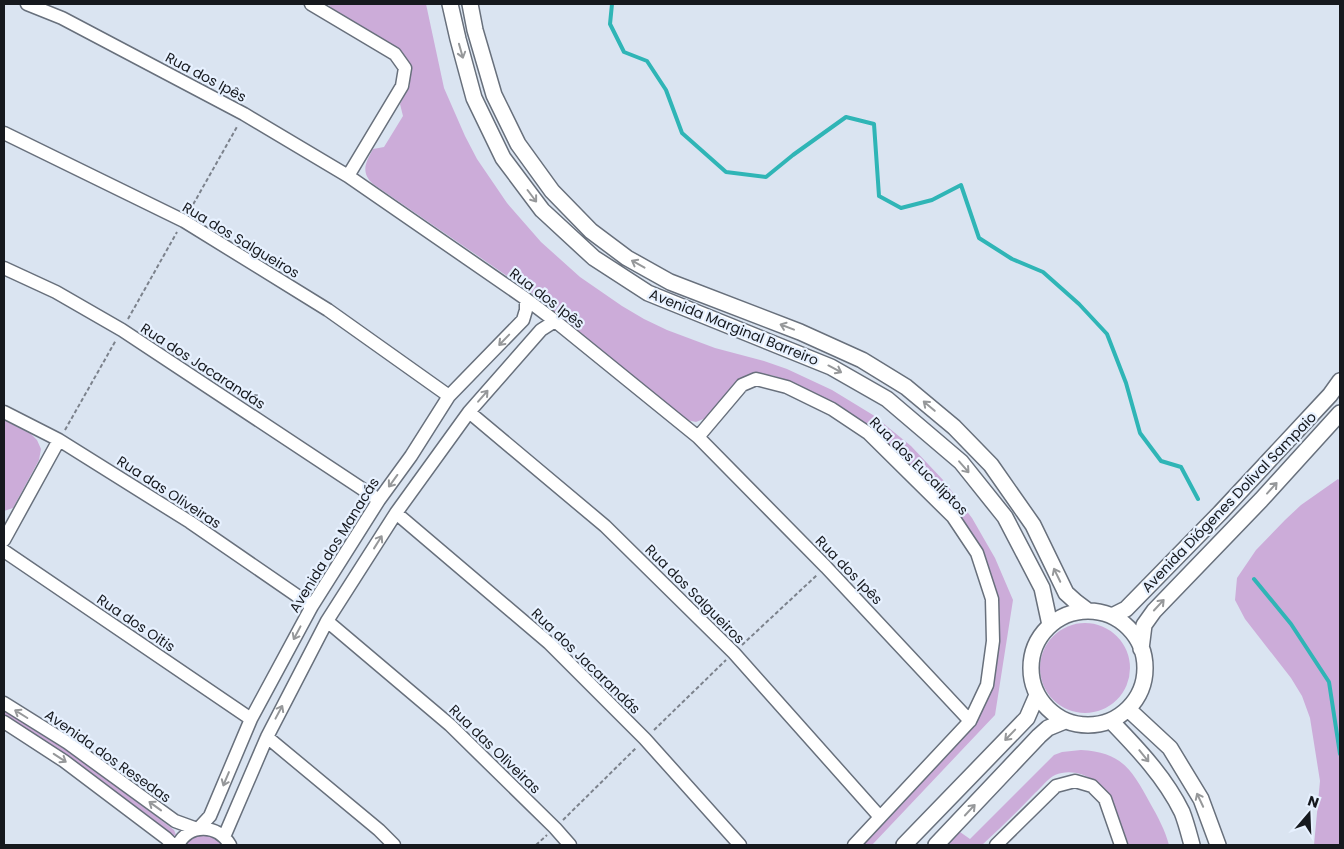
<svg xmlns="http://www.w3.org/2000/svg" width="1344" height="849" viewBox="0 0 1344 849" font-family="Poppins,sans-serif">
  <rect width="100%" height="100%" fill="#dae4f1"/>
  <path fill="#ccacd9" d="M328,4H426L444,88L465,136L477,159L507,203L541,242L580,277L622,306L644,319L667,330L715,348L764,361L787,369L832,390L873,415L911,446L944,481L972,518L995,558L1013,600L995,715L872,845H859L980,714L988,696L997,640L980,551L872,429L834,403L787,380L771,375H755L706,418L696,422L687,420L532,293L373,184C360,172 366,162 373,149L384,147L403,116L400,104L410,85V71L335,12Z
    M4,420L31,434L37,440L41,449L39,460L13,508L4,511Z
    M1338,479L1340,481V845H1314L1320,781L1310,718L1302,696L1291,678L1245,619L1235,600L1237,578L1256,550L1285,520L1301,505Z
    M1040 668a45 45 0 1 1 90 0a45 45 0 1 1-90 0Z
    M4,708C63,746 119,787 174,830L176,835L173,836L4,716Z
    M1081,750C1122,752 1132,770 1150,803C1158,817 1165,830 1169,845H1128L1112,798C1100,781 1077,766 1055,775C1048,778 1041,788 1035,793C1018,811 1000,828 982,845H946L960,832L970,839L1054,755L1062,752Z
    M200,835C210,835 217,838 223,845H185L194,837Z"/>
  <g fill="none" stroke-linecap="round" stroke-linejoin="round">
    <path stroke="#2fb5b6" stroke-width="4" d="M612,4L610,24L624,52L647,61L666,90L682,133L726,172L766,177L793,155L846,117L874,124L879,196L901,208L932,200L961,185L979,238L1012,259L1043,272L1079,304L1107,334L1126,383L1140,433L1161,461L1181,467L1198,499
      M1254,579L1291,624L1329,682L1340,754"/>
    <defs>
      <path id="minor" d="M27,4L62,18L244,114L348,176L526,299L555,321L698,437L826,567L970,721
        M311,4L395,54L405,68L402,86L348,176
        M4,133L184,221L328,310L449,396
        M4,268L56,292L122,330L379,500
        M4,412L59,440L190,522L312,606
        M469,412L605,526L734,653L880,817
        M698,437L742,385L756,379L787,387L832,409L868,433L953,517L977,553L992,599L993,641L987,685L970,721L854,845
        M396,513L549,643L645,739L740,845
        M4,540L59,440
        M4,551L251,719
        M327,621L450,725L555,828L570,845
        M4,703L68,743L175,821L197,829
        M4,722L64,761L166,838L173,845
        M267,737L379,830L394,845
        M198,829L210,816L251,719L312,606L379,500L411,456L449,396L523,320L526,310V299
        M224,837L267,737L327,621L396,513L469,412L541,330L555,321
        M178,845C189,823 218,824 230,845
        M996,845L1056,786L1075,781L1092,786L1105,799L1121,845"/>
      <path id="tertiary" d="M450,4L458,39L474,98L503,158L542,210L594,258L648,293L831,367L887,399L961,462L1005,517L1042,588L1050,625
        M470,4L475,30L494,95L518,144L552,191L591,231L627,258L670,282L800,332L862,360L906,387L954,427L991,465L1033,525L1066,593L1076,602L1088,611
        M1031 668a57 57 0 1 1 114 0a57 57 0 1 1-114 0Z
        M1112,616L1126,609L1220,513L1330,395L1340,381
        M1141,649L1144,625L1154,611L1261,500L1340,413
        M1128,709L1170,748L1201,799L1218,845
        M1111,721C1137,748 1165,777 1182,812C1186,822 1189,834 1192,845
        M904,845L1027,718L1037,695
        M936,845L1039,736L1048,728L1065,721"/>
    </defs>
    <use href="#minor" stroke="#68707c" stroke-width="15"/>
    <use href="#tertiary" stroke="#68707c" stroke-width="18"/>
    <path stroke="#7c828c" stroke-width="2" stroke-dasharray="4 2.5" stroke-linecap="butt" d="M190,210L238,125
      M128,319L177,232
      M65,430L116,340
      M742,645L817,575
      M654,730L726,660
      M563,820L636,748
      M536,845L547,835"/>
    <use href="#minor" stroke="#fff" stroke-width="12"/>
    <use href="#tertiary" stroke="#fff" stroke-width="15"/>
  </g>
  <defs><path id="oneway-shaft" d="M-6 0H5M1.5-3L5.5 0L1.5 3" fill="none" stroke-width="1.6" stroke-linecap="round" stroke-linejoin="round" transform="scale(1.25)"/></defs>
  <g stroke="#96989a">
    <use href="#oneway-shaft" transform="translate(461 51) rotate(74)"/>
    <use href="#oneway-shaft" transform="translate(532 196) rotate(53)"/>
    <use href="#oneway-shaft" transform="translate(638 264) rotate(-151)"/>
    <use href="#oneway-shaft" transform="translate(787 327) rotate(-159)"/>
    <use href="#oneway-shaft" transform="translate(504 340) rotate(134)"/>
    <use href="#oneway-shaft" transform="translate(835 369) rotate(28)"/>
    <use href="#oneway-shaft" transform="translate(483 396) rotate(-49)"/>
    <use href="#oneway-shaft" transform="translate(929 406) rotate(-140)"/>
    <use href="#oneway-shaft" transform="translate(964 467) rotate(49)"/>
    <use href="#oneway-shaft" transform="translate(393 481) rotate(126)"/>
    <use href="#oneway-shaft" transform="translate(1272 488) rotate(-48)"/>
    <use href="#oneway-shaft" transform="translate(378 542) rotate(-58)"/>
    <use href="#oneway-shaft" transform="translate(1057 575) rotate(-116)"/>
    <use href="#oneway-shaft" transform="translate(1159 605) rotate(-47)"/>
    <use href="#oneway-shaft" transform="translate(297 633) rotate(118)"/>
    <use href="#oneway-shaft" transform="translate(279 712) rotate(-62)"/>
    <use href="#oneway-shaft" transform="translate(21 714) rotate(-148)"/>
    <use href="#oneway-shaft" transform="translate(1010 735) rotate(134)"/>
    <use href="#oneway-shaft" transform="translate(1144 756) rotate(51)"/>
    <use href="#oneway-shaft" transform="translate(60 758) rotate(33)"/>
    <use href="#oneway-shaft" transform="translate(226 779) rotate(113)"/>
    <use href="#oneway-shaft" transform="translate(1200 800) rotate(-115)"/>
    <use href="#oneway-shaft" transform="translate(155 806) rotate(-144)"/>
    <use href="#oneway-shaft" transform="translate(970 810) rotate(-47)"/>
  </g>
  <g text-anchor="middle" stroke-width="4.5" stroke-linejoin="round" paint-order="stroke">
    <g font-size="14" fill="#16191e" stroke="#e7f1ff">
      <text transform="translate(206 77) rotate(28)" y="5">Rua dos Ipês</text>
      <text transform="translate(241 240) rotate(31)" y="5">Rua dos Salgueiros</text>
      <text transform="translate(547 298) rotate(37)" y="5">Rua dos Ipês</text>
      <text transform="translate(734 327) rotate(22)" y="5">Avenida Marginal Barreiro</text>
      <text transform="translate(203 366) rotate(33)" y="5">Rua dos Jacarandás</text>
      <text transform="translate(919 466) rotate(45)" y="5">Rua dos Eucalíptos</text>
      <text transform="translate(169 492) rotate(33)" y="5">Rua das Oliveiras</text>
      <text transform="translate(1229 502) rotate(-46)" y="5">Avenida Diógenes Dolival Sampaio</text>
      <text transform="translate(334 545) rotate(-58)" y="5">Avenida dos Manacás</text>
      <text transform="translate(849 570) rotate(46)" y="5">Rua dos Ipês</text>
      <text transform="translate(695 594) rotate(45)" y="5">Rua dos Salgueiros</text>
      <text transform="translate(136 623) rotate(34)" y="5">Rua dos Oitis</text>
      <text transform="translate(586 661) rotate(44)" y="5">Rua dos Jacarandás</text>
      <text transform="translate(495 749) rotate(44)" y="5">Rua das Oliveiras</text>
      <text transform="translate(108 756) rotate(35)" y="5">Avenida dos Resedas</text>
    </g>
  </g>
  <rect width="1344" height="849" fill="none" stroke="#16191e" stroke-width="10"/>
  <g transform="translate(1309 814) rotate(19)" stroke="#e7f1ff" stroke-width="4" paint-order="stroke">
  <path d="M0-4L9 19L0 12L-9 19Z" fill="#16191e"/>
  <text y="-8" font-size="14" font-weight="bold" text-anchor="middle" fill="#16191e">N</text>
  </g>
</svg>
